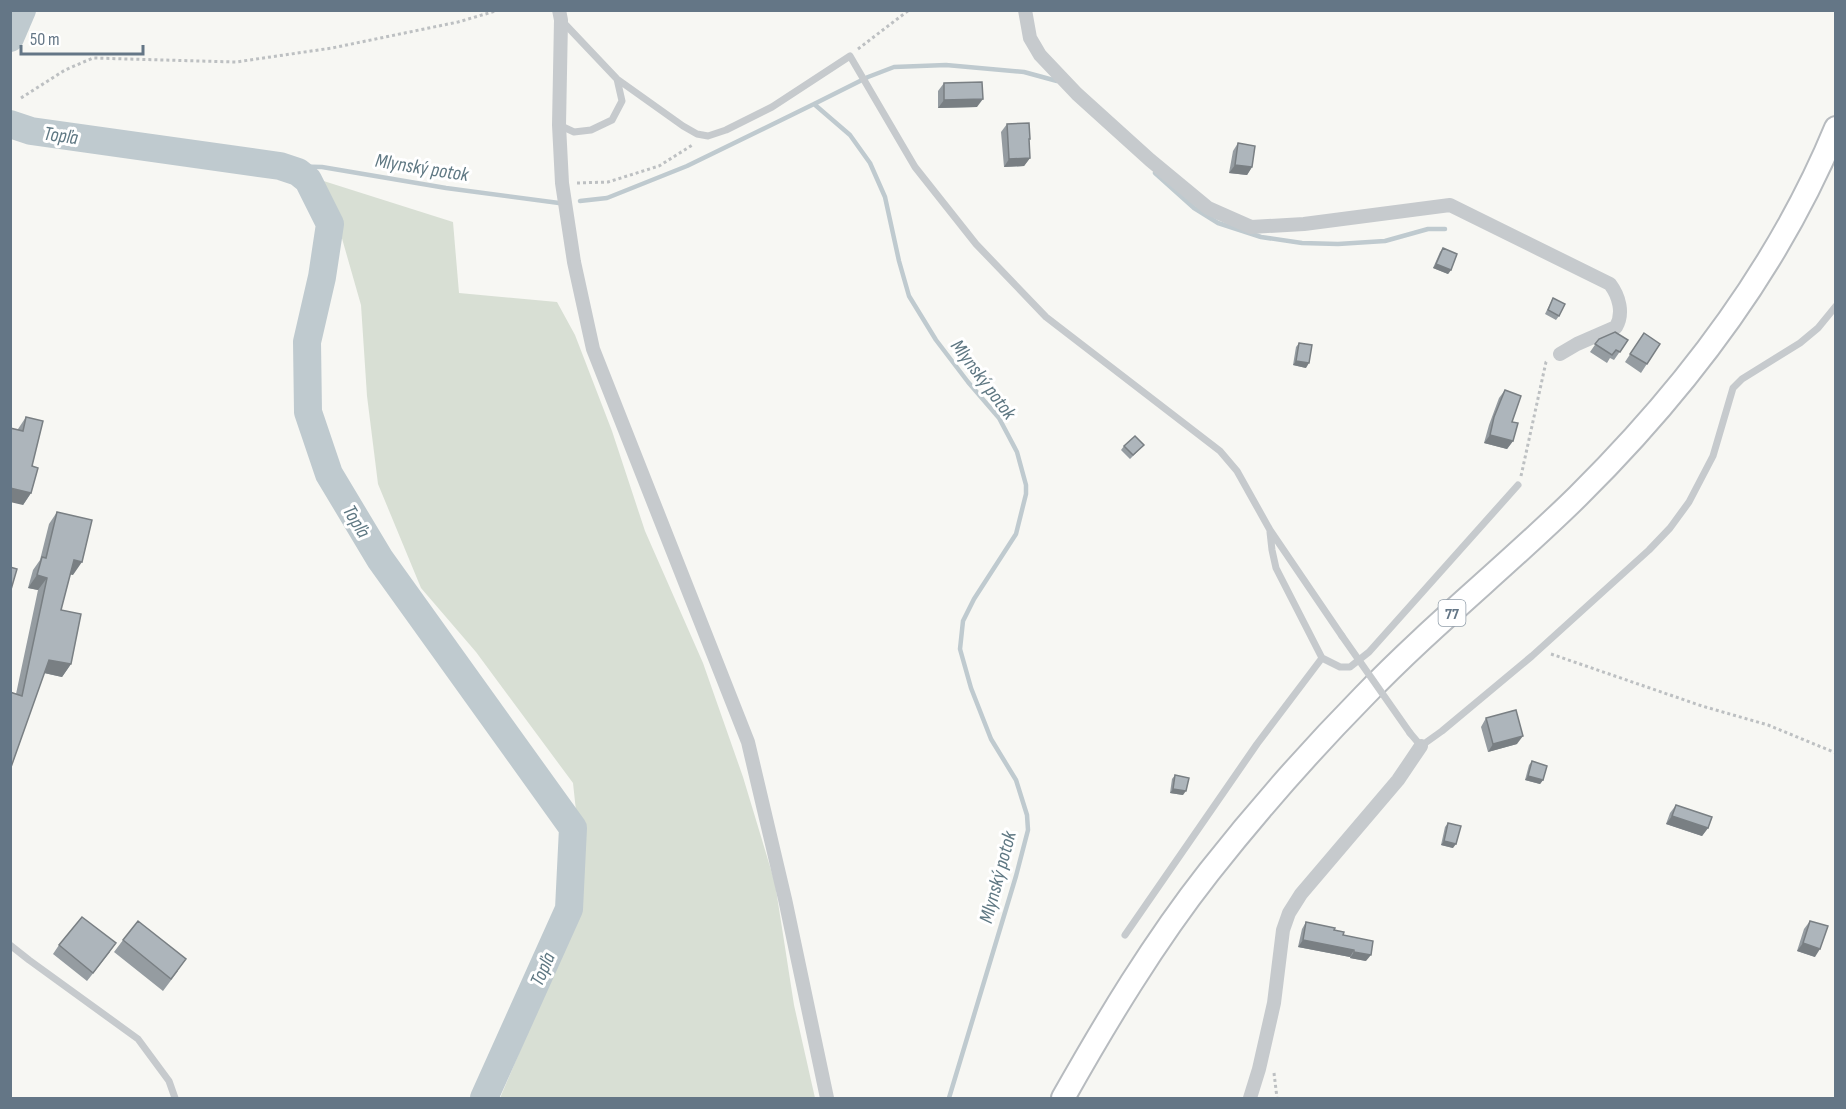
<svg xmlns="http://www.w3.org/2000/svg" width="1846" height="1109" viewBox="0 0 1846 1109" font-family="'Sofia Sans Condensed',sans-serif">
  <rect width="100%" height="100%" fill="#f7f7f3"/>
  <path fill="#d8dfd4" d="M311,177L453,222L459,293L557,302L575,335L612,431L645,531L703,663L743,777L775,883L794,1005L815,1098H500L545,992L582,866L573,783L476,652L421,588L378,484L367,396L361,305L335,214Z"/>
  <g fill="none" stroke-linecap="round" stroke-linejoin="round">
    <path stroke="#bfcacf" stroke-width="4.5" d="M814,104L868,77L894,67L946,65L1024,72L1057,81
      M280,166L322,167L446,188L559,203
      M1155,173L1194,208L1218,223L1261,237L1302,243L1338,244L1385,241L1428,229H1445
      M580,201L607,198L687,166L814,104L850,135L870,163L885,197L899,261L909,296L936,340L968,382L999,418L1017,452L1026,485V494L1016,534L974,599L963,621L960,649L971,688L991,739L1016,780L1027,815L1028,830L1016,876L949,1098"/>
    <path stroke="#bfcacf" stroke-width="28" d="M10,38L22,10
      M10,124L31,131L280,166L298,172L308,180L330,224L322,277L307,342L308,412L329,474L380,559L573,828L569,909L484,1098"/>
    <defs>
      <path id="primary" d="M1063,1098C1107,1020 1154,942 1209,872C1257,811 1309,752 1363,697C1431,626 1508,565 1578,496C1686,389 1778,269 1836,128"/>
    </defs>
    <use href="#primary" stroke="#b7bbbf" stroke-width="26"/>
    <path stroke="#bdc0c2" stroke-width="3" stroke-dasharray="3 3" stroke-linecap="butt" d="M858,49L909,10
      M21,98L65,70L93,58L236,62L332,48L458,22L499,10
      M577,183L608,182L659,166L694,144
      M1521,476L1546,362L1548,360
      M1551,654L1702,706L1768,725L1836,753
      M1274,1073L1277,1098"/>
    <path stroke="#c6cacd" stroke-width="7" d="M563,22L617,79L683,126L697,134L708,136L726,130L772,107L850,56L915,167L976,244L1046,317L1220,451L1237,471L1270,530L1342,636
      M559,125L574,132L591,130L612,120L622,101L617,79
      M1270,532L1272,550L1276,568L1322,658L1340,667H1350L1369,652L1518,485
      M1410,733L1421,746L1442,731L1532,656L1649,550L1670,528L1689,502L1713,456L1733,388L1742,379L1800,343L1818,328L1836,306
      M1125,935L1257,744L1322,658
      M10,945L29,960L138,1039L169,1081L175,1098"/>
    <path stroke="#c6cacd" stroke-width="14" d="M559,10L561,20L559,125L562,183L574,262L593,349L748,742L785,899L827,1098
      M1025,10L1030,38L1040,55L1077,94L1150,160L1208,208L1251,227L1304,224L1450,205L1610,284C1619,296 1624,313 1616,327L1577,344L1560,354
      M1250,1098L1259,1069L1274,1003L1283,930L1289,913L1301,894L1398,780L1421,746"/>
    <use href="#primary" stroke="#fff" stroke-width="22"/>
    <path stroke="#c6cacd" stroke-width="7" d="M1342,636L1410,733"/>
  </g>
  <path fill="#959ca1" d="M944,83L977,107L938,108V91Z
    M1007,124L1030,158L1024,166L1004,167L1001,132Z
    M1238,143L1252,167L1247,175L1229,173L1233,151Z
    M1443,248L1451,270L1448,274L1433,268L1440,252Z
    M1553,298L1559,316L1556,320L1545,314Z
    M1644,333L1660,344L1641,373L1625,362Z
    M1599,339L1628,340L1614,360L1610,358L1607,363L1590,352Z
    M1299,343L1306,368L1293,365L1296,347Z
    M1505,390L1512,422L1513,441L1507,449L1484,443L1489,425L1499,398Z
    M26,417L32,466L31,493L23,505L18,429Z
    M1144,445L1130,459L1121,450L1124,446Z
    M57,512L73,575L70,574L61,610L71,664L62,677L44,673L13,760L16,694L38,590L28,588L33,570L40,560L49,524Z
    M1486,718L1517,744L1488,752L1481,727Z
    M1532,761L1543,780L1540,784L1525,780L1529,765Z
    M1175,775L1183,795L1170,793L1172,779Z
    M1676,805L1708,828L1702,836L1666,824L1670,813Z
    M1448,823L1453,848L1441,845L1445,827Z
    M1810,921L1815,957L1797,951L1804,929Z
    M1306,922L1334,930L1366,961L1350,958V957L1298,947L1302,929Z
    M123,940L178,971L163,991L114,952Z
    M59,945L110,952L87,981L53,954Z"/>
  <path fill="#797f83" d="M983,99L977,107L938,108L944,100Z
    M1030,158L1024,166L1004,167L1009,159Z
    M1235,165L1252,167L1247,175L1229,173Z
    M1436,264L1451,270L1448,274L1433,268Z
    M1296,361L1309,363L1306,368L1293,365Z
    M1490,435L1513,441L1507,449L1484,443Z
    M10,488L31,493L23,505L10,502Z
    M74,560L82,562L73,575L65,573Z
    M37,575L47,578L38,590L28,588Z
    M49,660L71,664L62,677L40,672Z
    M1523,736L1517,744L1488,752L1493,744Z
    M1528,776L1543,780L1540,784L1525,780Z
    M1173,789L1186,791L1183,795L1170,793Z
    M1672,816L1708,828L1702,836L1666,824Z
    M1444,841L1456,844L1453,848L1441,845Z
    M1303,940L1354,950L1350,957L1298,947Z
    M1803,943L1820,949L1815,957L1797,951Z
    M1354,952L1371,955L1366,961L1350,958Z"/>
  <path fill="#adb5bb" stroke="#797f83" stroke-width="1.5" d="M982,82L983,99L944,100V83Z
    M1029,123L1030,139H1029L1030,158L1009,159L1007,124Z
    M1238,143L1255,146L1252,167L1235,165Z
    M1443,248L1457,254L1451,270L1436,264Z
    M1553,298L1565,304L1559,316L1548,310Z
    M1615,332L1628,340L1620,352L1616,350L1612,355L1595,344L1599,339Z
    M1644,333L1660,344L1647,364L1630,354Z
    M1299,343L1312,345L1309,363L1296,361Z
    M1505,390L1521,396L1512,422L1518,423L1513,441L1490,435L1494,417Z
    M26,417L43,421L32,466L38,468L31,493L10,488V428L23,431Z
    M1135,436L1144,445L1133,455L1124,446Z
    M57,512L92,520L82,562L74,560L61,610L81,614L71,664L49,660L10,770V692L22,696L47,578L37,575L42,557L46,558Z
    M10,567L17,569L10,593Z
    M1516,710L1523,736L1493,744L1486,718Z
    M1532,761L1547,766L1543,780L1528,776Z
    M1175,775L1189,778L1186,791L1173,789Z
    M1676,805L1712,817L1708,828L1672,816Z
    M1448,823L1461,826L1456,844L1444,841Z
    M82,917L116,943L93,973L59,945Z
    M138,921L186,959L171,979L123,940Z
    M1810,921L1828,926L1820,949L1803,943Z
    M1306,922L1335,928L1334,930L1344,932L1343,935L1373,941L1371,955L1354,952V950L1303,940Z"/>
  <g text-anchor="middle" stroke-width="6" stroke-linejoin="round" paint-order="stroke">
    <rect fill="#fff" stroke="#929faa" stroke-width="1.5" x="1438.5" y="600" width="27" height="26" rx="4.5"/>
    <g font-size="16" font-weight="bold" fill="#647686">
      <text x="1452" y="619">77</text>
    </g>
    <g font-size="20" font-style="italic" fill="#5f7883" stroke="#fff">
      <text transform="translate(61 135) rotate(8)" y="7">Topľa</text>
      <text transform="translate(422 167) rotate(9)" y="7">Mlynský potok</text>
      <text transform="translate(984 379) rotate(53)" y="7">Mlynský potok</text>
      <text transform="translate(357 521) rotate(59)" y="7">Topľa</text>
      <text transform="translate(997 877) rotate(-75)" y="7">Mlynský potok</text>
      <text transform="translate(542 969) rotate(-66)" y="7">Topľa</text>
    </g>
  </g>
  <rect width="1846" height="1109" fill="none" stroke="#647686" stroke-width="24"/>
  <path d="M21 45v9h122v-9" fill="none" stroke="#647686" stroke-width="3"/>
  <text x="30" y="45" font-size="18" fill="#647686" stroke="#ffffff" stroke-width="4.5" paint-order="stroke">50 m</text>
</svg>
